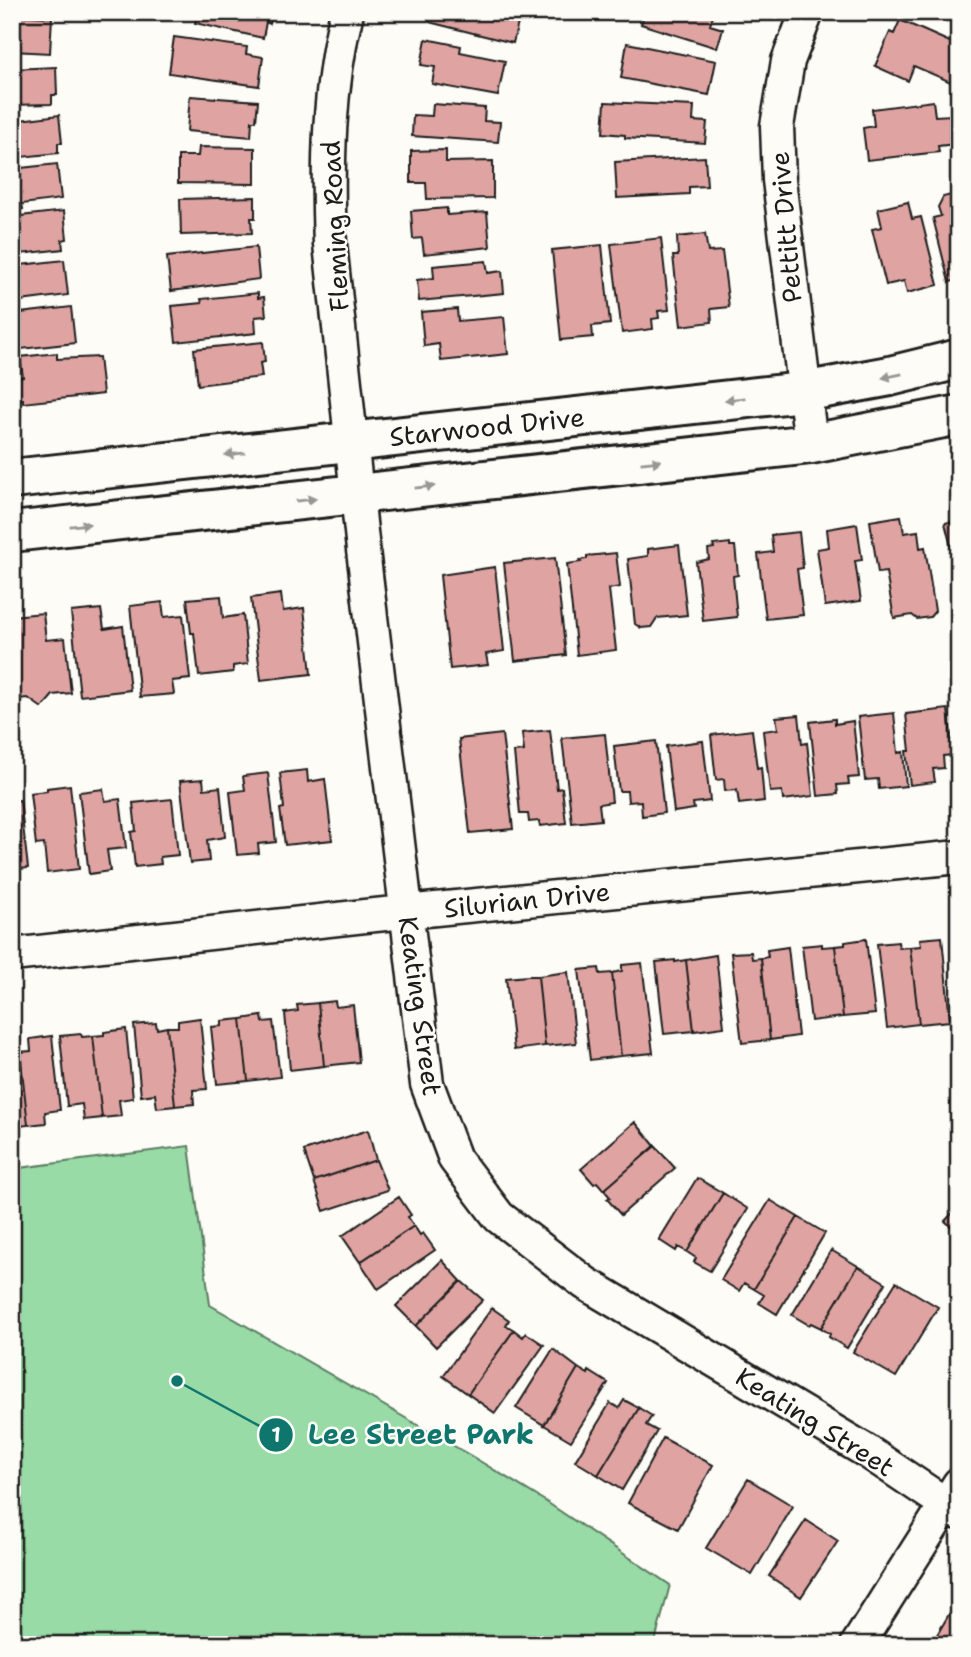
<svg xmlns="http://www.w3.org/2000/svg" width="971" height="1657" viewBox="0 0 971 1657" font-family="'Shantell Sans',sans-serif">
  <rect width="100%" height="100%" fill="#fdfcf7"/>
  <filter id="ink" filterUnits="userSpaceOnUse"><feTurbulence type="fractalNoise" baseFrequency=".0143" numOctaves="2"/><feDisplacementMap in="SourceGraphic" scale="14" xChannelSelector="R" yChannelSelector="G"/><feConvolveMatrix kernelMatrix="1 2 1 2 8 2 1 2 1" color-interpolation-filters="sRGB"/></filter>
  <g filter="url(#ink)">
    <path fill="#f4e2de" d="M12,1628L39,1645H12Z"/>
    <path fill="#98dba6" stroke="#5a7c61" stroke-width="2" d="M189,1146L210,1305L473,1457L545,1501L670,1585L654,1645H39L12,1628V1169Z"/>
    <path fill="#dfa4a2" stroke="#1c1c1c" stroke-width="2" d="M197,12H273L270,24L266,22L263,38L195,23Z
      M432,12H506L504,20L518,23L513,43L429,22Z
      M645,12H714L710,25L723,29L717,48L641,24Z
      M938,12H959V25Z
      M12,15L52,17L50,53L12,51Z
      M900,20L959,46V70L953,83L914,66L908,81L875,66L890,32L894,34Z
      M174,37L247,47L246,54L263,57L259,86L169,73Z
      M426,39L461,46L460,52L505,61L498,96L432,84L435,67L421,65Z
      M627,43L716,61L709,95L621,78Z
      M56,67L57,95H52V104L12,105V69Z
      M190,96L258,101L256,121H252L251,137L187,131Z
      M933,101L935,116L952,115L956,144L938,146L939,152L867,160L863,128L874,126L872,109Z
      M605,102L694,106L693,121L707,122L705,143L625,138V135L603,133Z
      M433,104L485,108L484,121L500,122L498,142L412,136L413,115L432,116Z
      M59,115L62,143H58V153L12,158V121Z
      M199,147L255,148V184L178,183V156H198Z
      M446,150V162L493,161V198L427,199L426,183H411V151Z
      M705,157L707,186L689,187V194L617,198L615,162Z
      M57,164L61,199L22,204L23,209L12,210V169Z
      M959,193V280L949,282L933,218L941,216L938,207L943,197Z
      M255,197V218H251L252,233L181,235L180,199Z
      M908,202L912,219L921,217L938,285L907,293L904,281L886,285L872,229L882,227L878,209Z
      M447,208V215L487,212L490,247L424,254L422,238L413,239L411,211Z
      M64,211L67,239L62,240L63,249L12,255V217Z
      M705,234L708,252L722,251L729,307L711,309L712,322L681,326L673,256H678L677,237Z
      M661,238L669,310L658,311L659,318L652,319L653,329L622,333L611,244Z
      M602,245L610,324L592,326L593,337L561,340L552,250Z
      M256,247L259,279L171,291L167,257Z
      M64,260L68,295L12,302V266Z
      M486,261L488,273L502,271L504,293L419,301L417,280L434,278L433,266Z
      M258,293V298L264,297L266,316L255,317L256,333L176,342L172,306L202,303L201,299Z
      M71,307L75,343L12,350V314Z
      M457,309L458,321L504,317L508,354L441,361L439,344L424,346L421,312Z
      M263,342L265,362L260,363L262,377L198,385L194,349Z
      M57,353V359L99,357L103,394L23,403V399L14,400L12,378L23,377L20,357Z
      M959,504V578L945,523L954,521L951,506Z
      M901,516L904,533L918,531L920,548L925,547L935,611L930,617L917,619L912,615L894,618L886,572L878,573L870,521Z
      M857,524L862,560L855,561L861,601L825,606L817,549L829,547L827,529Z
      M799,532L803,568L797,569L803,615L766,619L758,554L773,552L771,535Z
      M730,543V546H735L738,575L733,576L737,617L703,621L696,562L709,559L708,549L714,548L713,545Z
      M679,545L687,615L657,618L651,627L641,628L635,624L628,559L648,556V549Z
      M616,553L620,587L609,589L616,650L577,655L567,564L581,562L580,560L587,559V556Z
      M555,558L566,655L515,661L504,563Z
      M495,567L504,651L486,654L488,665L450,669L440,575Z
      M281,594L283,611L304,608L311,674L261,680L251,598Z
      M221,596L223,618L243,615L248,664L233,666V672L199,676L194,633H191L187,599Z
      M162,602L164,617L183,615L190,679L172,681L174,694L140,697L130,606Z
      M101,609L104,629L123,626L130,690L80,696L71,612Z
      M43,613L46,640L65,638L71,693L53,695L42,708L28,698L19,699L12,616Z
      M959,694V730L952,696Z
      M948,709L953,755L943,756L944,768L933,769L935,782L910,785L906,751H910L906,714Z
      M894,713L898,753L903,752L906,786L879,789L878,779L865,780L858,717Z
      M799,715L802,744L807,743L813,796L783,800L782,791L770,792L763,731L778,729L776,717Z
      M835,719V724L853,721L859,777L848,778L849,784L837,785L838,794L818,796L810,722Z
      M550,730L557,789L562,788L566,823L540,826L539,821L529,822L528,814H520L514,752L524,751L522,733Z
      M752,730L757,768L761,767L764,801L739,804L737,790L725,791L724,779L716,780L711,735Z
      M502,734L513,829L470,833L459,739Z
      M605,734L612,802L599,804L601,820L572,823L562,738Z
      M656,741L664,813L642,816L641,801L628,802L627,791H619L614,746Z
      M703,741L710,801L693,803L694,809L674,812L666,746Z
      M307,770L308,782L325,779L332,840L285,845L280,809L284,808L280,773Z
      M268,773L276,842L258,844L259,853L237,855L230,792L245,790L243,776Z
      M203,779L204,789L220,787L225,837L207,840L209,861L190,863L180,781Z
      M70,785L79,869L47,873L44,844L36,845L30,793L47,791V788Z
      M103,789L105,801L120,799L126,848L107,850L110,871L89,874L79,792Z
      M172,799L178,855L160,857L161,864L135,867L131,832L136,831L133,803Z
      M20,800L28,868L12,870V801Z
      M959,934V970L953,935Z
      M942,937L950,1021L919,1024L910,947L921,946L920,939Z
      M866,939L875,1014L843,1017L835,946L845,945V942Z
      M898,942L899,948L910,947L919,1024L887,1028L877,944Z
      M822,944V947L835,946L843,1017L811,1021L802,946Z
      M788,947L798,1036L770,1040L761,958L768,957L767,950Z
      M751,952L752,959L761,958L770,1040L742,1043L731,953Z
      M716,955L724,1027L694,1031L686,960Z
      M675,960V962L686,960L694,1031L664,1034L656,962Z
      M642,963L653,1053L621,1056L612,973L622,971V965Z
      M599,968L600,974L612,973L621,1056L590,1060L579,970Z
      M568,972L576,1043L545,1046L538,976Z
      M528,976H538L545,1046L514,1050L506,978Z
      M335,1001L336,1007L353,1005L359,1062L324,1066L318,1003Z
      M318,1003L324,1066L290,1070L285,1013L298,1011L297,1005Z
      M262,1016L263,1022L273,1021L280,1077L248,1081L241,1019Z
      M200,1018L207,1089L193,1090L194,1104L175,1106L167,1027H178V1021Z
      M241,1019L248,1081L217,1084L211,1027L222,1026V1021Z
      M156,1023L157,1029L167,1027L175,1106L157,1108L155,1094L141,1096L134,1025Z
      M126,1029L133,1098L119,1100L121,1116L102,1118L93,1036L104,1035V1032Z
      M81,1034L82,1037L93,1036L102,1118L84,1120L82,1104L67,1106L60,1036Z
      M52,1036L60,1110L45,1112L46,1123L28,1125L20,1052L31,1051L30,1039Z
      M20,1052L28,1125L12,1127V1054Z
      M635,1122L655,1146L604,1190L597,1182L594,1184L581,1169Z
      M368,1130L376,1160L314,1181L304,1151Z
      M655,1146L675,1168L621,1215L607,1199L610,1197L604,1190Z
      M376,1160L388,1190L324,1211L314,1181Z
      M697,1178L723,1193L687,1252L678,1247L676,1251L659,1240Z
      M723,1193L748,1209L710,1271L694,1262L696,1258L687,1252Z
      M399,1197L411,1215L408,1217L414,1226L360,1262L342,1236Z
      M770,1200L798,1217L754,1289L744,1283L739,1291L721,1280Z
      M959,1206V1234L945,1221Z
      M798,1217L825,1233L777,1314L759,1303L764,1295L754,1289Z
      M414,1226L420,1235L423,1233L435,1250L378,1289L360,1262Z
      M831,1250L858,1266L821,1328L811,1323L809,1325L792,1315Z
      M442,1260L461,1281L416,1326L396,1306Z
      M858,1266L886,1283L847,1348L829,1337L830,1334L821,1328Z
      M461,1281L483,1300L436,1347L416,1326Z
      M896,1282L938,1307L896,1377L853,1352Z
      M492,1308L509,1320L506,1325L514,1330L468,1394L443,1376Z
      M514,1330L523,1337L526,1333L544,1345L495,1413L468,1394Z
      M553,1349L578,1368L544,1425L516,1408Z
      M578,1368L588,1374L589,1371L608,1383L571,1441L544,1425Z
      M624,1400L639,1408L598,1475L575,1461L610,1403L619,1408Z
      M639,1408L652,1416L646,1425L657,1431L622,1490L598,1475Z
      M663,1438L713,1465L678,1529L628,1503Z
      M748,1479L793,1506L752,1575L706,1548Z
      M806,1520L838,1541L801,1597L769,1576Z
      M955,1604L959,1606V1645H931Z"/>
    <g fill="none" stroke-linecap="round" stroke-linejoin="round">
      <defs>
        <path id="street" d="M347,12C328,88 327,167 330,244L363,550L427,1084L455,1159L499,1217L585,1283L868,1452L959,1513
          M807,12L788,61L777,126L779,180L811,444
          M12,955L365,916L959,857
          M857,1645L959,1484"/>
        <path id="secondary" d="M12,479L803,392L890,376L959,359
          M12,532L811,444L959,415"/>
      </defs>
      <use href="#street" stroke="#1c1c1c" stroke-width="37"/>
      <use href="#secondary" stroke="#1c1c1c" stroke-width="44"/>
      <use href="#street" stroke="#fdfcf7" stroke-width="32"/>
      <use href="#secondary" stroke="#fdfcf7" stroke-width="38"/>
    </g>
    <defs><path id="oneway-solid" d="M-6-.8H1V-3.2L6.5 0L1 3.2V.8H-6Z" transform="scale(1.75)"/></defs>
    <g fill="#989794">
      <use href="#oneway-solid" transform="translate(892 376) rotate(168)"/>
      <use href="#oneway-solid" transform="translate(735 399) rotate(174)"/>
      <use href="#oneway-solid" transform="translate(235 454) rotate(174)"/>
      <use href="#oneway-solid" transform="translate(651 462) rotate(-6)"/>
      <use href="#oneway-solid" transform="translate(425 487) rotate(-6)"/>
      <use href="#oneway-solid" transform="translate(306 500) rotate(-6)"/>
      <use href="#oneway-solid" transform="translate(80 525) rotate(-6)"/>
    </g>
  </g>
  <g text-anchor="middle" stroke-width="5" stroke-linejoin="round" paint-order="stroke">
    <g font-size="26" fill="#1c1c1c" stroke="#fdfcf7">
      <text transform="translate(335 226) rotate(-93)" y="9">Fleming Road</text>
      <text transform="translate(786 227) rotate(-95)" y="9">Pettitt Drive</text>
      <text transform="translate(487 427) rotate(-6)" y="9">Starwood Drive</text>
      <text transform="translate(527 900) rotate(-6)" y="9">Silurian Drive</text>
      <text transform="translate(420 1006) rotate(82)" y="9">Keating Street</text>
      <text transform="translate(815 1422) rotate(32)" y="9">Keating Street</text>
    </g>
  </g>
  <path fill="none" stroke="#0f766e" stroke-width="2.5" d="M177 1381L276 1435"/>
  <g fill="#0f766e" stroke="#fdfcf7" stroke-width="2.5">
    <circle cx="177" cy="1381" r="7"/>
    <circle cx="276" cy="1435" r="18"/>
  </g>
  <g font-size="21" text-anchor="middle" font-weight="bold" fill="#fff">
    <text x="276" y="1442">1</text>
  </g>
  <g font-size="28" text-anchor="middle" font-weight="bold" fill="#0f766e" stroke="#fdfcf7" stroke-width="5" stroke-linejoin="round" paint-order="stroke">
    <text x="421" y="1444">Lee Street Park</text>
  </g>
  <rect width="971" height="1657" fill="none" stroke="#fdfcf7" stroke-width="42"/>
  <rect x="21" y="21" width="929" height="1615" fill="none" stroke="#1c1c1c" stroke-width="2.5" filter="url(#ink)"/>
</svg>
